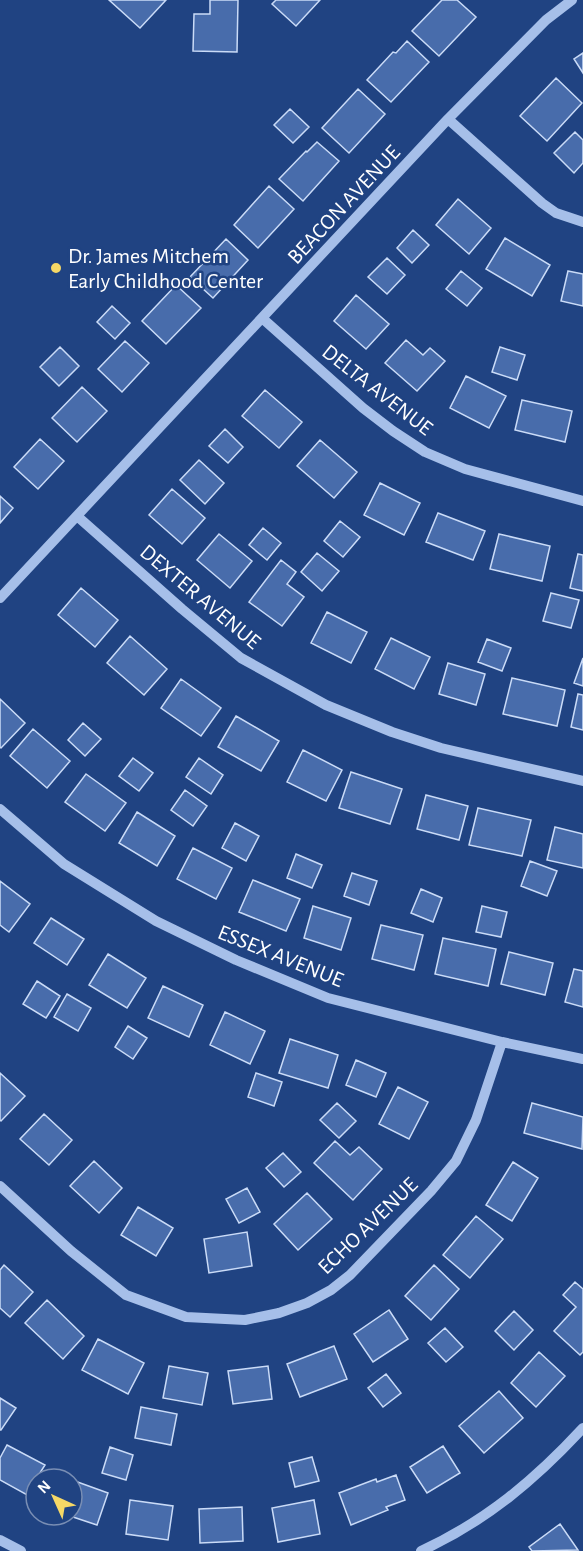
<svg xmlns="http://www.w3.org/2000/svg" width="583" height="1551" viewBox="0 0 583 1551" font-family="'Alegreya Sans',sans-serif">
  <rect width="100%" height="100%" fill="#204382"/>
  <path fill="#486cab" stroke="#cadbf7" stroke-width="1.5" d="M109,0H166L140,28Z
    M210,0H238L237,52L193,51L194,14H210Z
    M276,0H320L296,26L272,4Z
    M442,0H457L476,17L439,56L412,31Z
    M407,41L429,62L391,102L367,80L393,52L396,53Z
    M583,53V73L574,59Z
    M556,78L582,103L547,141L520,116Z
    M358,89L385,114L349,153L322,128Z
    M290,109L309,127L293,143L274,125Z
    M575,132L583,140V163L574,173L554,153Z
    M317,142L339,161L303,201L279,179L306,151L307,152Z
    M269,186L294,209L258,248L234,225Z
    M458,199L491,228L469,254L436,225Z
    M413,230L429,245L412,263L397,248Z
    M505,238L550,265L532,296L486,269Z
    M226,239L248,260L213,298L190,277Z
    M387,258L405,275L387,294L368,277Z
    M461,271L482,288L467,306L446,289Z
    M568,271L583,274V306L561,301Z
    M176,285L201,308L166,344L142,321Z
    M356,295L389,324L366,349L334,321Z
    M112,306L130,323L115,339L97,322Z
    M406,340L423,355L430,348L445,361L417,391L385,363Z
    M125,341L149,363L122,392L98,369Z
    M60,347L79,366L59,386L40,367Z
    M500,347L525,355L517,380L492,372Z
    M466,376L506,396L489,428L450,408Z
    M82,387L107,411L77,442L52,418Z
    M265,390L302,422L279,448L242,416Z
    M522,400L572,411L565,442L515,430Z
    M225,429L243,447L228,463L209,446Z
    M40,439L64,461L38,489L14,467Z
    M320,440L357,472L334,498L297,466Z
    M199,460L224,483L205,504L180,480Z
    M380,483L420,503L404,535L364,515Z
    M172,489L205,518L182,544L149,515Z
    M0,496L13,508L0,523Z
    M438,513L485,531L473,560L426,542Z
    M340,521L360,537L343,557L324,541Z
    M263,528L281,543L267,560L249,545Z
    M219,534L252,561L230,588L197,560Z
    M499,534L550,546L542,581L490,569Z
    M317,553L339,571L322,591L301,572Z
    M578,554L583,555V591L570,588Z
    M281,560L296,572L287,584L304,597L282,626L249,602Z
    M81,588L118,620L95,647L58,615Z
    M551,593L579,600L571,628L543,621Z
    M327,612L367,632L351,663L311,643Z
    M130,636L167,669L144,695L107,663Z
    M391,638L430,657L414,689L375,669Z
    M487,639L511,648L502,671L478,662Z
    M583,658V686L574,683Z
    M448,663L485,674L476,705L439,694Z
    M512,678L565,690L557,726L503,714Z
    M181,679L221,708L201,736L161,708Z
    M578,694L583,695V730L571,727Z
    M0,699L25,723L1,748L0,747Z
    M236,716L279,741L261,771L218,747Z
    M83,723L101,739L85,756L68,740Z
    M33,729L70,761L47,788L10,756Z
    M303,750L342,770L326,801L287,782Z
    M133,758L153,773L139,791L119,776Z
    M199,758L223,775L211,794L186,777Z
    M351,772L402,789L390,824L339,808Z
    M86,774L126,803L105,831L65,802Z
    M185,790L207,806L193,826L171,810Z
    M426,795L468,806L459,840L417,829Z
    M478,808L531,820L522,856L469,845Z
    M137,812L175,836L157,866L119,843Z
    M235,823L259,836L246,861L222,848Z
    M555,827L583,834V868L547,860Z
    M193,848L232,868L216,899L177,879Z
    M296,854L322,865L312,888L287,878Z
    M530,861L557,871L547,896L521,886Z
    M352,873L377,881L369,905L344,896Z
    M253,880L300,899L286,931L239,912Z
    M0,881L30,904L9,932L0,925Z
    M421,889L442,898L433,922L411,913Z
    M313,906L351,918L341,950L304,938Z
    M482,906L507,912L501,937L476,932Z
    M51,918L84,939L67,965L34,943Z
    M381,925L423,935L414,970L372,959Z
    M443,938L496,949L488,986L435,974Z
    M509,952L553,963L545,995L501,984Z
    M108,954L146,978L127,1008L89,985Z
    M574,969L583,971V1007L565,1002Z
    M37,981L60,996L46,1018L23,1004Z
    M163,986L203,1005L189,1037L148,1018Z
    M67,994L91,1008L78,1031L54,1017Z
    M225,1012L265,1031L250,1064L210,1045Z
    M128,1026L147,1038L133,1059L115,1047Z
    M290,1039L338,1055L328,1088L279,1073Z
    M356,1060L386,1073L376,1097L346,1085Z
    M0,1073L25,1096L1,1121L0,1120Z
    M256,1073L282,1082L274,1106L248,1097Z
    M398,1087L428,1102L409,1139L379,1124Z
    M337,1103L356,1121L339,1138L320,1120Z
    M532,1103L583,1117L582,1149L524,1133Z
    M44,1114L72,1140L49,1165L20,1139Z
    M335,1141L350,1155L359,1147L382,1169L353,1200L314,1163Z
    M283,1153L301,1172L284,1187L266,1168Z
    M94,1161L122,1188L99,1213L70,1186Z
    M513,1162L538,1178L512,1221L486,1205Z
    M247,1188L260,1212L239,1223L226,1199Z
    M307,1193L332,1219L298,1250L274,1224Z
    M138,1207L173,1228L156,1256L121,1235Z
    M476,1216L503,1239L470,1278L443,1255Z
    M247,1232L252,1266L209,1273L204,1239Z
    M4,1265L33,1292L10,1317L0,1308V1270Z
    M434,1265L459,1289L431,1320L405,1296Z
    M575,1282L583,1289V1352L580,1355L554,1331L576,1307L563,1295Z
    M47,1300L84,1336L63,1359L25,1323Z
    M389,1310L408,1339L373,1362L354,1334Z
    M514,1311L533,1330L514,1350L495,1331Z
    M445,1328L463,1347L446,1362L428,1343Z
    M98,1339L144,1363L128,1394L82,1370Z
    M334,1346L347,1379L300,1397L287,1364Z
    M539,1352L565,1376L536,1407L511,1383Z
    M169,1366L208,1373L202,1405L163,1398Z
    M268,1366L272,1399L233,1404L228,1371Z
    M386,1374L401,1393L383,1407L368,1388Z
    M499,1391L523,1418L484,1453L459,1426Z
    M0,1398L16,1408L1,1430H0Z
    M141,1407L177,1414L171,1445L135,1438Z
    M7,1445L45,1465L36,1479L29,1496L0,1480V1458Z
    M443,1446L460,1473L427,1493L410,1467Z
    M110,1447L133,1455L126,1480L102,1473Z
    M312,1457L319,1481L295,1487L289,1463Z
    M396,1475L405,1500L386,1507L388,1510L351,1525L339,1493L376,1479L377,1482Z
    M72,1480L108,1493L97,1525L67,1515H72Z
    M130,1500L173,1506L168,1540L126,1534Z
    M314,1500L320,1534L278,1542L272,1508Z
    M242,1507L243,1541L200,1543L199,1509Z
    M560,1524L578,1550L532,1551L529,1547Z"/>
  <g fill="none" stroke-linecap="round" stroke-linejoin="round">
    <path stroke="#a6bfe9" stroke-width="10" d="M448,119L542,203L556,213L583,222
      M262,318L363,408L393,431L425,452L465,469L583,501
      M77,516L182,609L241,658L326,705L392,732L441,748L583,781
      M0,598L448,119L546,20L572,0
      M0,809L64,864L156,921L236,960L328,998L502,1042L583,1059
      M0,1186L71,1251L126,1295L186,1317L245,1320L279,1313L307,1303L331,1290L350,1275L431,1191L456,1161L476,1120L502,1042
      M0,1540L21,1551
      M421,1551C486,1521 535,1480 583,1428"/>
  </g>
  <circle fill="#f6d866" stroke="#204382" stroke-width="2" cx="56" cy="268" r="6"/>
  <g text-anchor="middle" stroke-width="5" stroke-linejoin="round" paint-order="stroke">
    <g font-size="22" fill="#fff" stroke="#204382">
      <text transform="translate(343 204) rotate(-47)" y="8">BEACON AVENUE</text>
      <text transform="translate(378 389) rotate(38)" y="8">DELTA AVENUE</text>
      <text transform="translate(201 596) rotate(40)" y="8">DEXTER AVENUE</text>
      <text transform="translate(281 955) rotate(22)" y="8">ESSEX AVENUE</text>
      <text transform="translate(367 1225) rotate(-44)" y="8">ECHO AVENUE</text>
    </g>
    <g font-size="22" fill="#fff" stroke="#204382" text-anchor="start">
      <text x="68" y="263">Dr. James Mitchem<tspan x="68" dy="25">Early Childhood Center</tspan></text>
    </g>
  </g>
  <g transform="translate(54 1497) rotate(315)"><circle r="28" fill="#204382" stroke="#798eb4" stroke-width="1.5"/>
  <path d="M0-4.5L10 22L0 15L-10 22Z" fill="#f6d866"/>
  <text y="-9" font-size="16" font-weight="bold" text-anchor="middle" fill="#ffffff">N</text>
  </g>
</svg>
